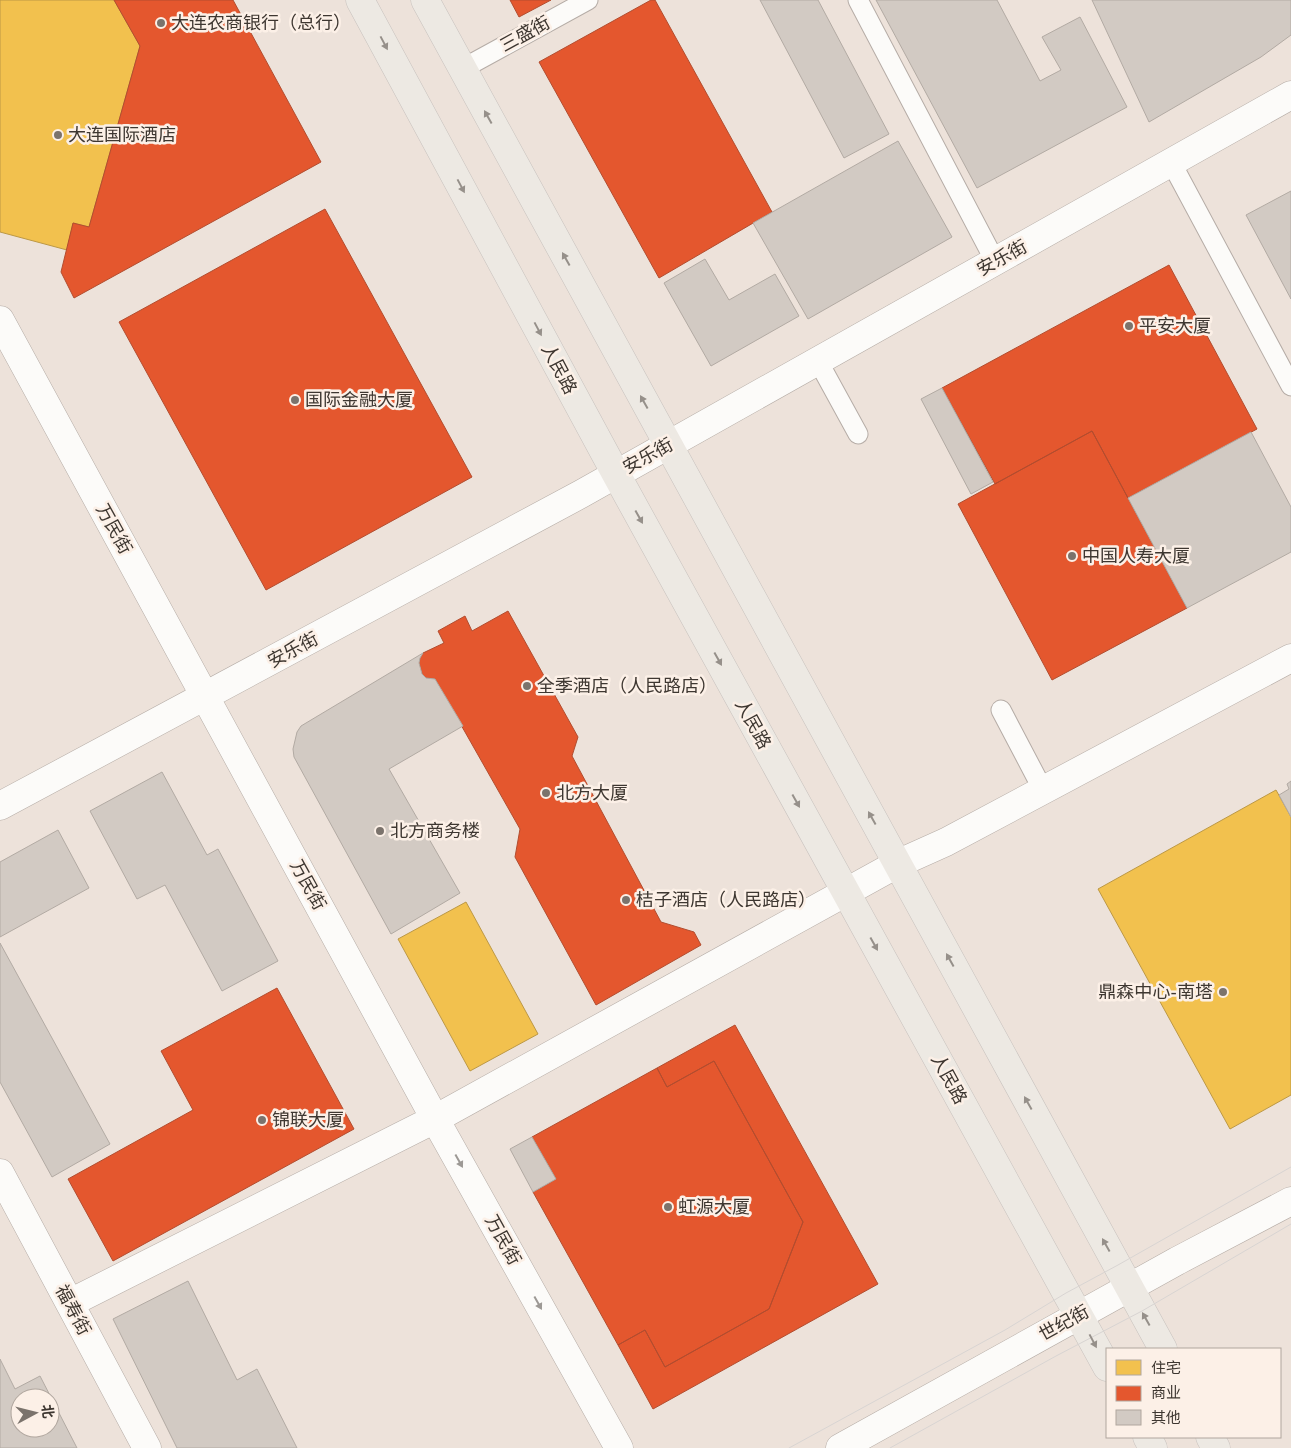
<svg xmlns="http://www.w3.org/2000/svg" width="1291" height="1448" viewBox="0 0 1291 1448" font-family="'Public Sans','Noto Sans SC',sans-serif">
  <rect width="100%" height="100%" fill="#ede2da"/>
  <path fill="#f2c14e" stroke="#bc9845" d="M0,0H114L140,46L89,227L73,223L67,250L0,232Z
    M1276,790L1291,817V1095L1230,1129L1098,889Z
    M466,902L538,1034L470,1071L398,939Z"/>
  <path fill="#e4572e" stroke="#b24d2f" d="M114,0H233L321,162L74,298L61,272L73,223L89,227L140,46Z
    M510,0H551L519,17Z
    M651,0H655L772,212L659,278L539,62Z
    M325,209L472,477L266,590L119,322Z
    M1169,265L1257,429L1128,498L1092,431L995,484L942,388Z
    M1092,431L1187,608L1052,680L958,504Z
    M508,611L578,737L572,756L661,922L694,932L701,945L596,1005L515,857L520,829L435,679L426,678L422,674L419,663L420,658L423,653L444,643L438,631L465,616L472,631Z
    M277,988L354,1129L113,1261L68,1179L193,1110L161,1051Z
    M735,1025L878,1284L653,1409L618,1345L645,1330L665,1367L769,1309L803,1222L714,1061L667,1087L657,1068Z
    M714,1061L803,1222L769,1309L665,1367L645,1330L618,1345L533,1192L556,1179L532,1137L657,1068L667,1087Z"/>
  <path fill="#d2cac3" stroke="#b2aaa3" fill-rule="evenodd" d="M760,0H818L889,134L844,158Z
    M876,0H997L1040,81L1061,70L1042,37L1080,17L1127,107L977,188Z
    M1092,0H1291V35L1261,57L1149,122Z
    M898,141L952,237L808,319L753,223Z
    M1291,191V299L1246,215Z
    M705,259L729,300L775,274L799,316L711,366L664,283Z
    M942,388L993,482L971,494L921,399Z
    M1251,432L1291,507V552L1187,608L1128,498Z
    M423,653L420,658L419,663L422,674L426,678L435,679L463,726L389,769L460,893L391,934L294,757L293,749L297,732L301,726Z
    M162,772L207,855L218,849L278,961L222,991L165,885L137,899L90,811Z
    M1291,781V817L1279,795L1289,789L1287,784Z
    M58,830L89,888L0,937V862Z
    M0,943L110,1144L52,1177L0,1082Z
    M532,1137L556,1179L533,1192L510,1149Z
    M188,1281L237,1380L257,1369L297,1448H177L113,1319Z
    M0,1359L15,1389L40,1376L77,1448H0ZM20,1398H50V1428H20Z"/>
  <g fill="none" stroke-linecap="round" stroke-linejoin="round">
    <defs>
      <path id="lane" d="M858,0L995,261
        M462,69L588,0
        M1171,162L1291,386
        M818,361L858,434
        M1001,710L1043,790"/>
      <path id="street" d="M0,320L435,1119L619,1448
        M0,806L581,494L1291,95
        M0,1173L147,1448
        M70,1303L435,1119L897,864L946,842L1291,658"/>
      <path id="secondary" d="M840,1448L1177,1261L1291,1201"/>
      <path id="primary" d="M360,0L616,474L1107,1367
        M425,0L1163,1349
        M1147,1437L1153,1448
        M1210,1437L1216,1448"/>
    </defs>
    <use href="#lane" stroke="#b5aca6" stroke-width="21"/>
    <use href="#street" stroke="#b5aca6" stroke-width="29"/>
    <use href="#secondary" stroke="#b5aca6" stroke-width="29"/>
    <use href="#primary" stroke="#c7c1bd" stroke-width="29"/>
    <use href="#lane" stroke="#fcfbf9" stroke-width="19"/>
    <use href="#street" stroke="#fcfbf9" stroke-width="28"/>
    <use href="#secondary" stroke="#fcfbf9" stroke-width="28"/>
    <use href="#primary" stroke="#ede9e3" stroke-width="28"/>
    <path stroke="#d8d4d2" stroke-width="1" d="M789,1448L1005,1330L1066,1293L1118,1265L1291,1167
      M890,1448L1056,1356L1142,1311L1291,1224"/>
  </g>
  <defs><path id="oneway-solid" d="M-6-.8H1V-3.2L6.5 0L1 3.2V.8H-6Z" transform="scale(1.25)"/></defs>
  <g fill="#96908a">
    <use href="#oneway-solid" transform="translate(384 43) rotate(62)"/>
    <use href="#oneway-solid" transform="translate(488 117) rotate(-119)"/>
    <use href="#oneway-solid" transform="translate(461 186) rotate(62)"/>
    <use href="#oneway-solid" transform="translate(566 259) rotate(-119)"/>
    <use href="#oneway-solid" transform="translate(538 329) rotate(62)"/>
    <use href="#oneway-solid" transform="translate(644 402) rotate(-119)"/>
    <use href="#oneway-solid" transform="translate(639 517) rotate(61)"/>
    <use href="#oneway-solid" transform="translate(718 659) rotate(61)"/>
    <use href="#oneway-solid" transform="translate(796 801) rotate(61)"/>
    <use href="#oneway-solid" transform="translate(872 818) rotate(-119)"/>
    <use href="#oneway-solid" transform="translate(874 944) rotate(61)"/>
    <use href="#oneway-solid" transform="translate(950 960) rotate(-119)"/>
    <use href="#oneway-solid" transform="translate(1028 1103) rotate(-119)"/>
    <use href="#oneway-solid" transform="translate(1106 1245) rotate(-119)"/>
    <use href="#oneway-solid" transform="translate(1146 1319) rotate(-119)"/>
    <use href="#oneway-solid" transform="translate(1093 1341) rotate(62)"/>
  </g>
  <g fill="#9d9995">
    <use href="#oneway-solid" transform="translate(459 1161) rotate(61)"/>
    <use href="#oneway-solid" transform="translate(538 1303) rotate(61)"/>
  </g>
  <g fill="#7b736c" stroke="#fcf0e7" stroke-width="2">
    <circle cx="161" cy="23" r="5"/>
    <circle cx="58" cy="135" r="5"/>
    <circle cx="1129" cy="326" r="5"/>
    <circle cx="295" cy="400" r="5"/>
    <circle cx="1072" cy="556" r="5"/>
    <circle cx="527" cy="686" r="5"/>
    <circle cx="546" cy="793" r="5"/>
    <circle cx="380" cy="831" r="5"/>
    <circle cx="626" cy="900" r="5"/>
    <circle cx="1223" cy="992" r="5"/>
    <circle cx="262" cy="1120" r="5"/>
    <circle cx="668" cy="1207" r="5"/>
  </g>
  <g text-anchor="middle" stroke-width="5" stroke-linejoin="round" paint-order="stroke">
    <g font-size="18" fill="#3e3731" stroke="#fcf0e7" text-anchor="start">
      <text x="171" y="29">大连农商银行（总行）</text>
      <text x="68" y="141">大连国际酒店</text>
      <text x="1139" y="332">平安大厦</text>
      <text x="305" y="406">国际金融大厦</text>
      <text x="1082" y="562">中国人寿大厦</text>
      <text x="537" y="692">全季酒店（人民路店）</text>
      <text x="556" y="799">北方大厦</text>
      <text x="390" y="837">北方商务楼</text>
      <text x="636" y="906">桔子酒店（人民路店）</text>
      <text x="1213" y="998" text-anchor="end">鼎森中心-南塔</text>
      <text x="272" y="1126">锦联大厦</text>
      <text x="678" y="1213">虹源大厦</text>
    </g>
    <g font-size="18" fill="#3e3731" stroke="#fcf0e7">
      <text transform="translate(525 34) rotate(-29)" y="6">三盛街</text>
      <text transform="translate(1002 258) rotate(-29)" y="6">安乐街</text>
      <text transform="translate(559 369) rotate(62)" y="6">人民路</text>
      <text transform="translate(648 456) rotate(-29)" y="6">安乐街</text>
      <text transform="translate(114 529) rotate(61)" y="6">万民街</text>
      <text transform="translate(293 650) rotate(-28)" y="6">安乐街</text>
      <text transform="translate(753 724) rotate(61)" y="6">人民路</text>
      <text transform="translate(308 885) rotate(61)" y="6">万民街</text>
      <text transform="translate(949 1079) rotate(61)" y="6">人民路</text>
      <text transform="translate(503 1240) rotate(61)" y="6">万民街</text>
      <text transform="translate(73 1310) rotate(62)" y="6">福寿街</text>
      <text transform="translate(1064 1323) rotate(-29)" y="6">世纪街</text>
    </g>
  </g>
  <rect x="1106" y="1348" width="175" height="90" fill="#fcf0e7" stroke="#b0a69e"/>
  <rect x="1116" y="1360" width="25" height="15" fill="#f2c14e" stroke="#b0a69e"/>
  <text x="1151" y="1373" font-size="15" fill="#3e3731">住宅</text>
  <rect x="1116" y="1386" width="25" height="15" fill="#e4572e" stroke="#b0a69e"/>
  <text x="1151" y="1398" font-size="15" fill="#3e3731">商业</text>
  <rect x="1116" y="1410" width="25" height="15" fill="#d2cac3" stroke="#b0a69e"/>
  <text x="1151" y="1423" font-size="15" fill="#3e3731">其他</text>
  <g transform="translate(35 1413) rotate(83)"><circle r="24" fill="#fcf0e7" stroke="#b0a69e"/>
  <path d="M0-4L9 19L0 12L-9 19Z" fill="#7b736c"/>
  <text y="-8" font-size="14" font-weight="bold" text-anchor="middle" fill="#3e3731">北</text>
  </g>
</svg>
